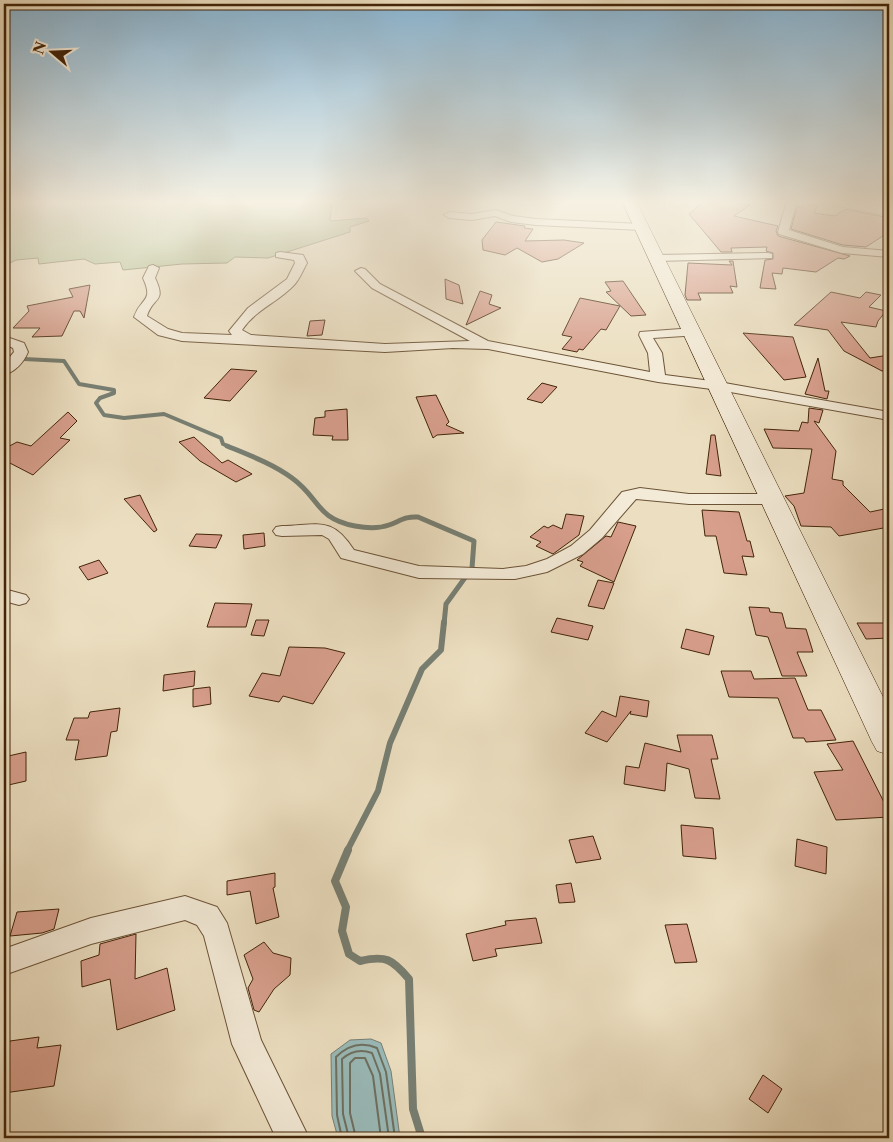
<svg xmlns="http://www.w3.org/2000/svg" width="893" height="1142" viewBox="0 0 893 1142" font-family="'Libre Caslon Text',serif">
  <rect width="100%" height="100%" fill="#ecdfc1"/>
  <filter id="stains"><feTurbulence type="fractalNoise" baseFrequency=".004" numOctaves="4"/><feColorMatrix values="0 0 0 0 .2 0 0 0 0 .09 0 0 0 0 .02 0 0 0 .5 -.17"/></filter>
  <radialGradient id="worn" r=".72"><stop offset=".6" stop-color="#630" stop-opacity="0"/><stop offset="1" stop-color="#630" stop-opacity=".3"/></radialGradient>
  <path fill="#b4c296" stroke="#7b734f" d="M4,201H332L330,221L367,218L369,221L350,227V232L268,258L235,257L227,263L182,264L123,270L120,262L95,264L84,259L39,264L38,258L16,260L4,266Z"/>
  <path fill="#9abbba" stroke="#777f73" d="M371,1039L381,1043L391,1071L400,1138H338L332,1116L331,1054L350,1040Z"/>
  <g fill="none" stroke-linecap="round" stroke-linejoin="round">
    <path stroke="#6e7061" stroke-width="2" d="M342,1138L337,1115L336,1057C348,1045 361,1041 377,1048L386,1072L395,1138
      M349,1138L343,1114L342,1059C351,1051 361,1049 372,1053L380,1074L389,1138
      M356,1138L350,1113V1063L355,1058H365L373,1076L381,1138"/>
    <path stroke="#777f73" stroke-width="4" d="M4,358L64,361L79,384L114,390V393L100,398L96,403L104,415L124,418L164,414L221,438L223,444L230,447"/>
    <path stroke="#777f73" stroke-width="5" d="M227,446C249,455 273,464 292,478C320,498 315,518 355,526C366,528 378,529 389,525C400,521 406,516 418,517L474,541L472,568L446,604L444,624"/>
    <path stroke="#777f73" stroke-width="6" d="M347,851L378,791L390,743L422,669L441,650L444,622"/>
    <path stroke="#777f73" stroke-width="8" d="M348,850L335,881L346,907L342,931L349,954L360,961C386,955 392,959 409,979L413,1109L422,1138"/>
  </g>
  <path fill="#d89f8d" stroke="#422408" d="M704,201H727L750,205L734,216L778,226L776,231L778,236L850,256L844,259L838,258L816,272L783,268L782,274L772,273L776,289L760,288L765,260L773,259V253L766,251L767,247L731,248L732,252H721L689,214Z
    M803,203L818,205L814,213L835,216L845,209L889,218V232L866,247L843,245L791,229L797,207H802Z
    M496,222L525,226L524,228L533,229L525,241L564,240L584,243L558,259L542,262L517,248L505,255L483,250L482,240Z
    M729,261H733L737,287L730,286L733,293H698L701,300H687L685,295L688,263L732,265Z
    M445,279L459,285L463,304L446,299Z
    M623,281L646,315L631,316L606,292L611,291L605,282Z
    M90,285L84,318L80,311H74L62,336L32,337L40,328H13L29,311L27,306L73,297L69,289Z
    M480,291L492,295L489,304L501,308L466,325Z
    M831,292L860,298L866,292L881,295L869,307L886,311L878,321L876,327L841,322L870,358L889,355V370L882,371L844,351L828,330L794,325Z
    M580,298L620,306L606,330L601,329L583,350L579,349L577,352L562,349L572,337L562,335Z
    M325,320L322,335L307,336L310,321Z
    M743,333L793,337L806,377L784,380Z
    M818,358L825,391H829L827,399L805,394Z
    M231,369L257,371L230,401L204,398Z
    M542,383L557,387L542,403L527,399Z
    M436,395L449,422L446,425L464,433L437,435L433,438L416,397Z
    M809,408L823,410L819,423L814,421L836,451L832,479L843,481V485L870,512L889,508V527L839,536L831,527L801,526L794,506L785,496L804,493L812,449L773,448L764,429L799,431L802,422L808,423Z
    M347,409L348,440H332L333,436L313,435L315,418L325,417V411Z
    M68,412L77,421L60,438L70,440L33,475L4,460V449L17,442L31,446Z
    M711,435H715L721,476L706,474Z
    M194,437L222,463L228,460L252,474L236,482L200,461L179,442Z
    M140,495L157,530L154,532L124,499Z
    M702,510L739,512L747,541H750L754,557L742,556L747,575L724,573L716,536H705Z
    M566,514L584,516L579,535L553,554L536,546L541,542L530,537L544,526L548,528L553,525L562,529Z
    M618,522L636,526L614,582L580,566L583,562L577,560L606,536L611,537Z
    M264,533L265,546L244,549L243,535Z
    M196,534L222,535L216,548L189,546Z
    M99,560L108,573L88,580L79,567Z
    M598,580L614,583L604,609L588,606Z
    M215,603L252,604L246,627H207Z
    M749,607L769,608L770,612L782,613L786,628L806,629L813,652H797L807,676H782L768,637L756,635Z
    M557,618L593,626L588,640L551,632Z
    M256,620H269L264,636L251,635Z
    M857,623H889V638L866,639Z
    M686,629L714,636L709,655L681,648Z
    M289,647L325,648L345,653L313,704L283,696L279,702L249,696L262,673L280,676Z
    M195,671L194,686L163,691L164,675Z
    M721,671H751L754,679L795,678L808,710H821L836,740L806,742L804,738H793L778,698L729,697Z
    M210,687L211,704L193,707V689Z
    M620,696L649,701L647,717L630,714L631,711L607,742L585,733L602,711L616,717Z
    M120,708L117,731L111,732L107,756L75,760L79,740H66L74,718H88L90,712Z
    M677,735H712L718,759H711L720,799L695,798L689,769L667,763L665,791L624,784L626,766L639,768L645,743L681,752Z
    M853,741L889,812V817L836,820L814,772L843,770L827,744Z
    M26,752V781L4,786V757Z
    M681,825L713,828L716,859L683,856Z
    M593,836L601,859L576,863L569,840Z
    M797,839L827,847L826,874L795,866Z
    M275,873V887L273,888L279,917L256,924L250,891L227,895V881Z
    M571,883L575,902L559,903L556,885Z
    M59,909L54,929L42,933L10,936L17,912Z
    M536,918L542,943L495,949L497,956L473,961L466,934L506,925L505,921Z
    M687,924L697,962L675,963L665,925Z
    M136,934L135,979L167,968L175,1010L117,1030L110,979L82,987L81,961L99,955L100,944Z
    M264,942L273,953L291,958L290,975L274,989L259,1012L254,1010L248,988L253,979L244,955Z
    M39,1037L37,1048L61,1045L54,1086L4,1093V1069L10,1041Z
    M763,1075L782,1089L768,1113L749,1099Z"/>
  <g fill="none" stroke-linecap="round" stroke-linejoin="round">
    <defs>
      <path id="street" d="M787,201H797L789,230L843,247L889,251V257L842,253L779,234L778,232Z
        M496,210L513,216L536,219L641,224L646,227L641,230L536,225L511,222L495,216L472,220L449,218L444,215L449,212L472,214Z
        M280,252L303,255L307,263C303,270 300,278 295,284C279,302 256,309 242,330L251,335L385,344L470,341L372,288L355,271L361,268L365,269L380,284L488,341L650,372L648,353L639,335L640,332L694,328L700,332L699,335L653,338L662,353L665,375L719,382L889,412V420L719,390L658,382L488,349L453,348L385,352L182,341L158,335L134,317C141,297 154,302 143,278L149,266L153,265L159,268L155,278C167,303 153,296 147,316L168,329L182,333L232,335L229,331L248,308L287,279L295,263L294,260L276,257V253Z
        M768,253L772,254V258L657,261L652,258L657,255Z
        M4,336L24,343L28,352C24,362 15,372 4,375V364L14,352L13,348L4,344Z
        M640,488L689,494H773L779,495L781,499L779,503L773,504H689L636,499L602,538L583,554L547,572L515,579L419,578L341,558L329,539L322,535L282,536L276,535L273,531L276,527L282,526C319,525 332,516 354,550L419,566L503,569L526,566L547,559L571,546L590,530L622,492Z
        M4,589L26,595L29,599L26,603L19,605L4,601Z
        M185,896L217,907L227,923L261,1040L309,1138H276L232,1044L204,936L197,925L185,920L91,944L4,975V949L91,918Z"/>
      <path id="secondary" d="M622,201H636L889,709V755L877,751L872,742Z
        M825,201H854L889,208V216L832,205Z"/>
    </defs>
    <use href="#street" stroke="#6c5336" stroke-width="2"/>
    <use href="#secondary" stroke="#422408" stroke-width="1"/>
    <use href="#street" fill="#f3ead7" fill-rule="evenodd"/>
    <use href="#secondary" fill="#f3ead7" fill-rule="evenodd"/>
  </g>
  <linearGradient id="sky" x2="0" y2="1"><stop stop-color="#89b7d6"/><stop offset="0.56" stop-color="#f6f1e3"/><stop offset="1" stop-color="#f6f1e3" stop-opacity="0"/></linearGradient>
  <rect width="893" height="361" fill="url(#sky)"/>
  <rect width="893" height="1142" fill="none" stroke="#ecdfc1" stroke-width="20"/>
  <rect x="5" y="5" width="883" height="1132" fill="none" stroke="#422408" stroke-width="2.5"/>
  <rect x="10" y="10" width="873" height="1122" fill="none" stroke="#422408"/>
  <g transform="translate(52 52) rotate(289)" stroke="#f3ead7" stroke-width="4" paint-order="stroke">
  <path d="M0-4L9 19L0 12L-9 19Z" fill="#422408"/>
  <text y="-8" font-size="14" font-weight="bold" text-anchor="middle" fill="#422408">N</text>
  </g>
  <rect width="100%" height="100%" filter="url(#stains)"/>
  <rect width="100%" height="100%" fill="url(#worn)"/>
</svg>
